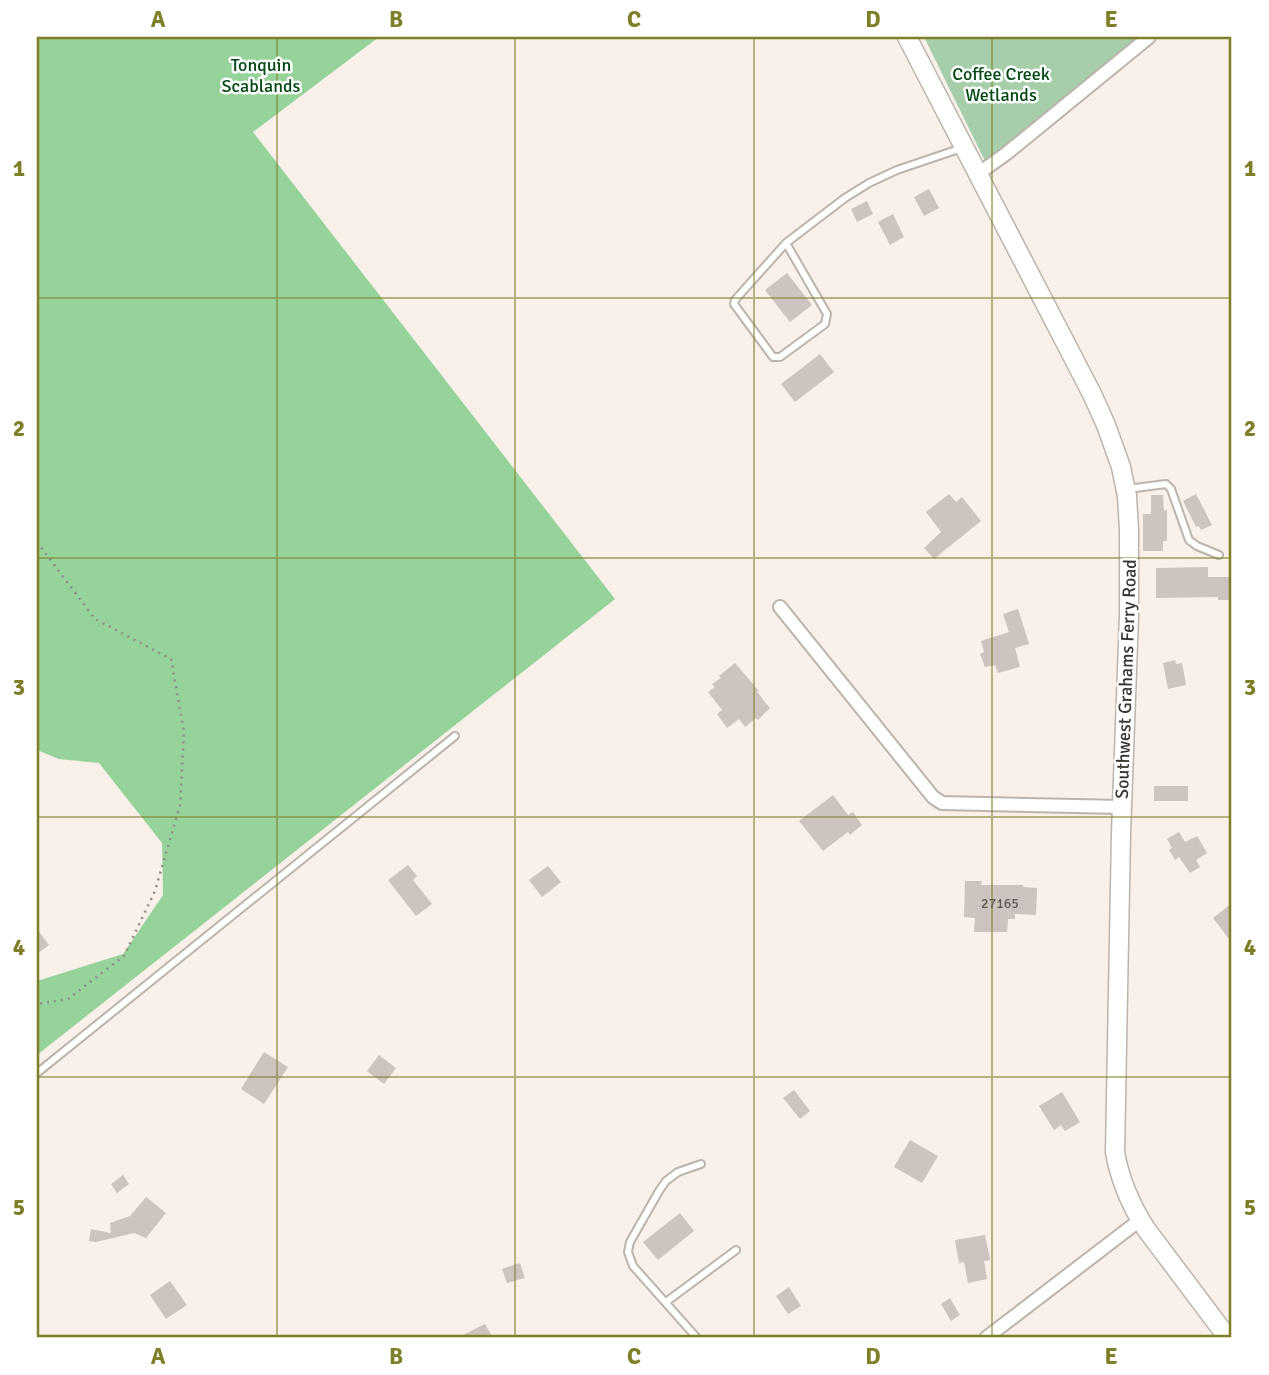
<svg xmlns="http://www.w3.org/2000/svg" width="1269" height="1375" viewBox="0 0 1269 1375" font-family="Signika,sans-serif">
  <rect width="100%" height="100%" fill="#f8f0e9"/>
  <path fill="#a7ceaa" d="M924,37H1141L985,161Z"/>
  <path fill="#95d39a" d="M37,37H379L253,132L615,599L37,1055V981L123,954L163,895L162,843L99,763L59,759L37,750Z"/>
  <path fill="#cdc3bf" d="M929,189L939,208L924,216L914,197Z
    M867,201L873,214L857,222L851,209Z
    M893,214L904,237L890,245L878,222Z
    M787,273L812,305L790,322L765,290Z
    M820,354L834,372L795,402L781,384Z
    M949,494L956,502L962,497L981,521L934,559L924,548L941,532L926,512Z
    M1196,494L1212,525L1201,530L1199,526L1196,527L1183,501Z
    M1151,495H1163L1164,511L1167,509V541H1163V551H1143V514H1151Z
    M1208,567V577H1232V600H1218V597L1156,598V568Z
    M1018,609L1029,644L1015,648L1020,667L998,673L995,665L985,667L980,654L984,652L981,641L1009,632L1003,614Z
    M1175,660L1176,664L1182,663L1186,685L1168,689L1163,663Z
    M735,663L759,691L757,692L770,708L758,720L756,718L745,727L739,719L727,728L717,714L722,710L708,692L715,687L712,684L721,678L719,676Z
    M1154,786H1188V801H1154Z
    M833,795L848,815L853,812L862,825L850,835L848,832L823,851L799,821Z
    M1179,832L1185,842L1197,836L1207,853L1196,860L1200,867L1190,873L1179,857L1175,860L1169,850L1172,848L1167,839Z
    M408,865L417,876L413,880L432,904L416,916L388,880Z
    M548,866L561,882L542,897L529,880Z
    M965,881H982L981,885H1023V887L1037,888L1036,915L1015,914V919H1008L1007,932H974L975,918L964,917Z
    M1232,903V943L1213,918Z
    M37,929L49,945L37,954Z
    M264,1052L288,1067L264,1104L241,1089Z
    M379,1055L396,1068L384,1084L367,1071Z
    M794,1090L810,1111L800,1119L783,1098Z
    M1062,1092L1080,1122L1065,1131L1061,1125L1054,1130L1039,1106Z
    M910,1140L938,1156L922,1183L894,1167Z
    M123,1175L129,1184L117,1193L111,1184Z
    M146,1197L166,1213L146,1238L134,1233L96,1242L89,1241L91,1229L111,1233L110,1223L130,1216Z
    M680,1213L694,1231L658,1260L643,1242Z
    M985,1235L990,1260L984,1261L987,1279L968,1283L964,1262L959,1263L955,1240Z
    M520,1263L525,1278L507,1283L502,1269Z
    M170,1281L187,1305L166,1319L150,1295Z
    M789,1287L801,1306L788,1314L776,1296Z
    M950,1298L960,1315L951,1321L941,1304Z
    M485,1324L493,1338H457Z"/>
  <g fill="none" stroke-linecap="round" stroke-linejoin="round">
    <defs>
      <path id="service" d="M786,243L827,314L825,324L780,357H773L734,304L735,300L786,243L845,198L869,183L897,170L962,148
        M1127,489L1166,484L1171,489L1189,540L1197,546L1219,555
        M37,1073L455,736
        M666,1302L736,1250
        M697,1338L633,1266L628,1252L630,1242L659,1191L666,1181L678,1172L701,1164"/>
      <path id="minor" d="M978,174L1007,153L1149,37
        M780,607L933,797L942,803L1122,807
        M986,1338L1140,1220"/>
      <path id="secondary" d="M907,37L1092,394L1106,425L1121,467L1127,496L1129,530V616L1121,833L1115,1152C1120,1181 1130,1204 1146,1229L1228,1338"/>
    </defs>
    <use href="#service" stroke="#bbb4ad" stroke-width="10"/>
    <use href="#minor" stroke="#bbb4ad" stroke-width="16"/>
    <use href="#secondary" stroke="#bbb4ad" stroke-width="21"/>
    <path stroke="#928c88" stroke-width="2.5" stroke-dasharray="2 5" stroke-linecap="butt" d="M37,542L95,619L171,659L184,732L180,805L155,891L124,956L68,999L37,1004"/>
    <use href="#service" stroke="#fff" stroke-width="6"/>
    <use href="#minor" stroke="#fff" stroke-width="12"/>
    <use href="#secondary" stroke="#fff" stroke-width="18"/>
  </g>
  <path fill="none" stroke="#7f7f28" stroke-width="2" stroke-opacity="0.55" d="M277,37V1338M515,37V1338M754,37V1338M992,37V1338M37,298H1232M37,558H1232M37,817H1232M37,1077H1232"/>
  <g text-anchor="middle" stroke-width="5" stroke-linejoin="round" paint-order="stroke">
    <g font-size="14" fill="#5c5854">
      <text x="1000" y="908">27165</text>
    </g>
    <g font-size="18" fill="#004814" stroke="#fff">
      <text x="261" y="71">Tonquin<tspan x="261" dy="21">Scablands</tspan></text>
      <text x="1001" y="80">Coffee Creek<tspan x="1001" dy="21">Wetlands</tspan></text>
    </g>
    <g font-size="18" fill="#373431" stroke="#fff">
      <text transform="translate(1126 679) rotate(-88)" y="6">Southwest Grahams Ferry Road</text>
    </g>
  </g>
  <rect width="1269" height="1375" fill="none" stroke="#ffffff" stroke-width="77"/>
  <rect x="38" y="38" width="1192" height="1298" fill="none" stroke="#7f7f28" stroke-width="2.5"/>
  <g font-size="23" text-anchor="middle" font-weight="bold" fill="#7f7f28">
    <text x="158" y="27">A</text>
    <text x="396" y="27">B</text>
    <text x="634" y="27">C</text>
    <text x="873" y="27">D</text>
    <text x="1111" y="27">E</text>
    <text x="19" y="176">1</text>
    <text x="1250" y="176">1</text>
    <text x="19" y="436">2</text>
    <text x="1250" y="436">2</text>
    <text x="19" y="695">3</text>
    <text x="1250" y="695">3</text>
    <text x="19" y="955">4</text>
    <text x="1250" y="955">4</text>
    <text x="19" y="1215">5</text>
    <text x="1250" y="1215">5</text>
    <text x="158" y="1364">A</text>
    <text x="396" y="1364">B</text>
    <text x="634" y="1364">C</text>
    <text x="873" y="1364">D</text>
    <text x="1111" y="1364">E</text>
  </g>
</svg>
